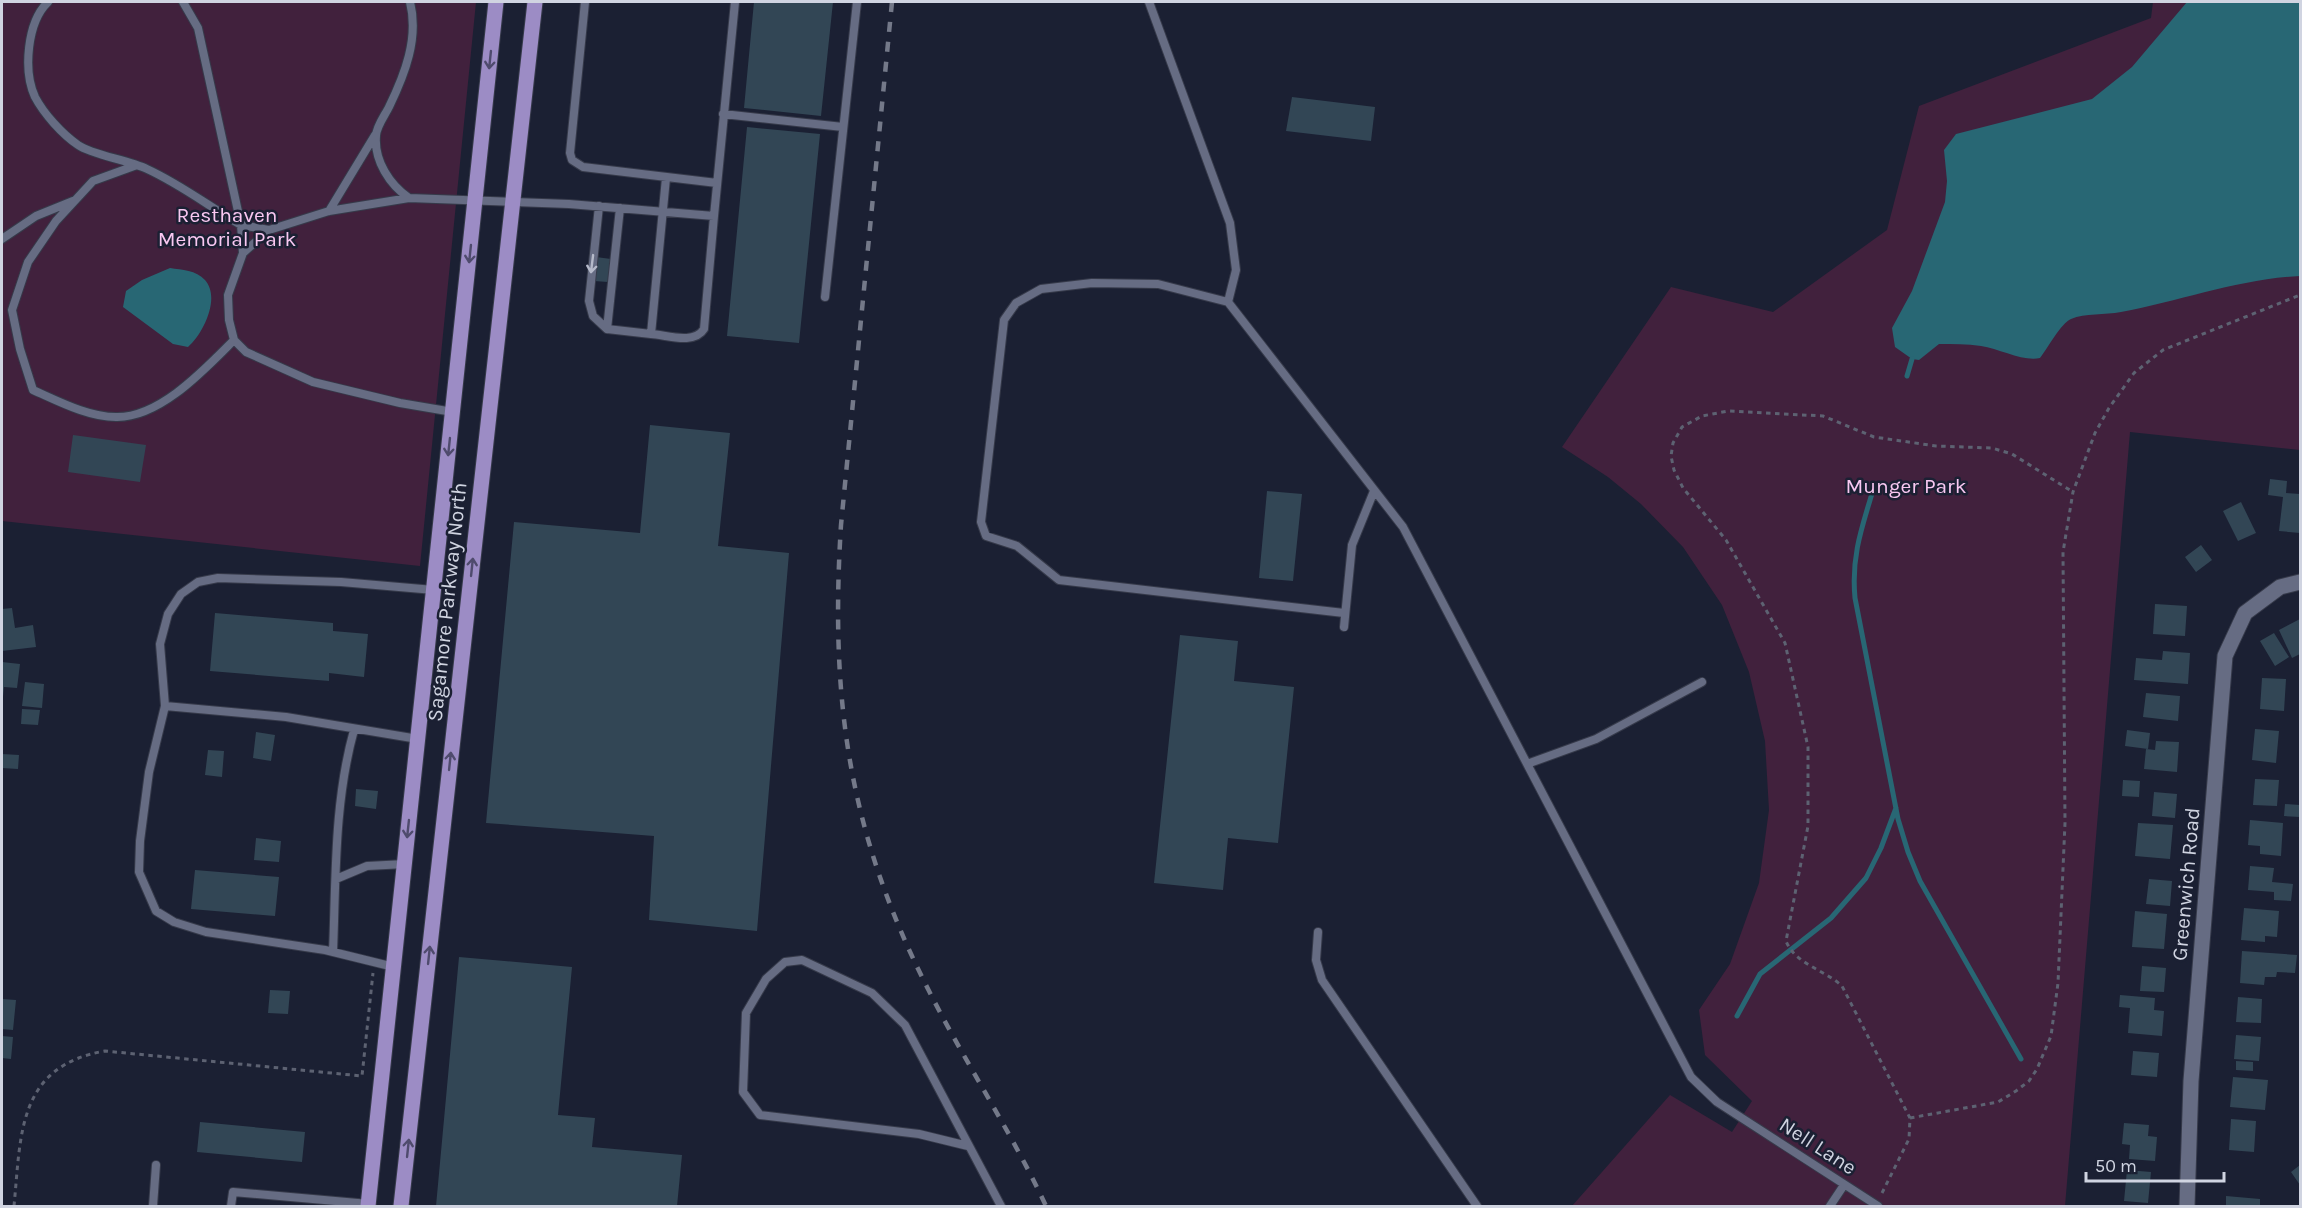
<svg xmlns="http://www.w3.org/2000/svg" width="2302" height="1208" viewBox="0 0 2302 1208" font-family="Karla,sans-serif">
  <rect width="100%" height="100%" fill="#1b2033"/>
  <path fill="#41213d" d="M2,2H476L420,566L2,521Z
    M2153,2H2300V450L2130,432L2065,1206H1572L1670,1095L1732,1132L1752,1101L1705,1055L1699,1010L1730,964L1759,883L1769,810L1765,741L1749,672L1722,605L1683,547L1641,504L1608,477L1562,447L1671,287L1773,312L1887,230L1919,106L2151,18Z"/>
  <path fill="#286774" d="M2187,2H2300V276C2239,279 2181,301 2121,312C2105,315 2085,313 2071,319C2061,323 2048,348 2040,358C2024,362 2000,349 1981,346C1967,344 1953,344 1939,344L1919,360L1912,359L1895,347L1892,328L1912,291L1945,202L1947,181L1944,150L1956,134L2092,99L2132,67Z
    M170,268C182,270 196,270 205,280C221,298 203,334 188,347L173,344L123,307L126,291L142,280Z"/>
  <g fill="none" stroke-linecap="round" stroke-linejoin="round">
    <path stroke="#286774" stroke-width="5" d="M1907,376L1912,359
      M1874,487C1862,527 1851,556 1855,598L1898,819L1908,852L1920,881L2021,1059
      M1737,1016L1760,974L1831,918L1866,878L1881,848L1896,808"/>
  </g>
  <path fill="#324655" d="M754,2H833L821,116L744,108Z
    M1292,97L1375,107L1371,141L1286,131Z
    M747,127L820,134L799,343L727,336Z
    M596,257L611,259L608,282L594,281Z
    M650,425L730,433L718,546L789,553L757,931L649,920L654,836L486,823L514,522L640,533Z
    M73,435L146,445L140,482L68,472Z
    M2270,479L2287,481L2286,493L2300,494V533L2279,531L2283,497L2268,495Z
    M1267,491L1302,494L1293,581L1259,578Z
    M2241,502L2256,533L2238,541L2223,511Z
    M2201,545L2212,560L2196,572L2185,557Z
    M2155,604L2187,606L2185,636L2153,634Z
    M12,608L15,628L33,625L36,647L2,651V609Z
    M215,613L333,623V631L368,634L364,677L329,673V681L210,671Z
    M2300,619V654L2292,658L2279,630Z
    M2274,633L2289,657L2275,666L2260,641Z
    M1180,635L1238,641L1234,681L1294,687L1278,843L1228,838L1223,890L1154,883Z
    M2163,651L2190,653L2188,684L2134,680L2136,658L2162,660Z
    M2,662L20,664L17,688L4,687L3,697Z
    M2262,678L2286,679L2284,711L2260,709Z
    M25,682L44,684L42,708L22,706Z
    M2146,693L2180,696L2178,721L2143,717Z
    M22,709L40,710L38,725L21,724Z
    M2255,729L2279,731L2276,763L2252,760Z
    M2127,730L2150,733L2148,749L2125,746Z
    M256,732L275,735L271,761L253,758Z
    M2156,741L2179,742L2177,772L2144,769L2146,749L2155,750Z
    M208,750L224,751L222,777L205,775Z
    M2,754L19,755L18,769L2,768Z
    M2255,779L2279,780L2277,806L2253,805Z
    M2123,780L2140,781L2139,797L2122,796Z
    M356,789L378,791L376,809L355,806Z
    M2154,792L2177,794L2175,818L2152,816Z
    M2285,804L2300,805V817L2284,816Z
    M2250,820L2283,823L2281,856L2260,854V846L2248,845Z
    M2138,823L2173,825L2170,859L2135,856Z
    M256,838L281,841L279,862L254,860Z
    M2250,866L2274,868L2272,882L2293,884L2291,901L2274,900V892L2248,890Z
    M195,870L279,877L275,916L191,909Z
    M2149,879L2172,881L2170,906L2146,904Z
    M2244,908L2279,911L2277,937L2265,936V942L2241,940Z
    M2135,911L2167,914L2164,949L2132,947Z
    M2242,951L2297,955L2295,973L2277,972L2276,977H2265L2264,985L2240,983Z
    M459,957L572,967L558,1115L595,1118L592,1147L682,1155L677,1206H436Z
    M2142,966L2166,968L2164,992L2140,991Z
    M270,990L290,991L288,1014L268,1013Z
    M2120,995L2155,998L2154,1010L2164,1011L2162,1036L2128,1033L2130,1008L2119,1007Z
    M2238,997L2262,999L2261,1023L2236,1022Z
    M2,999L16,1000L13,1030L2,1029Z
    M2236,1035L2261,1037L2259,1061L2234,1059Z
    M2,1036L13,1037L11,1059L2,1058Z
    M2133,1051L2159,1053L2157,1077L2131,1075Z
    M2236,1061L2253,1062V1071L2236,1070Z
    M2233,1077L2268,1080L2265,1110L2230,1107Z
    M2231,1119L2256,1121L2254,1152L2229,1150Z
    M200,1122L305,1132L302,1162L197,1152Z
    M2124,1123L2149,1125L2148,1136L2157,1137L2155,1161L2129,1159L2130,1145L2122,1144Z
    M2300,1165V1185L2291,1172Z
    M2127,1170L2151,1172L2148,1203L2124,1201Z
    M2226,1196L2260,1199V1206H2226Z"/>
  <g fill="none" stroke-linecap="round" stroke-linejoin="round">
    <defs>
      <path id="service" d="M48,2C27,22 23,71 35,97C44,114 62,134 78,145C92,155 128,160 147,169C180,184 210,207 241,225L243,253
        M183,2L198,28L241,225L269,230
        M585,2L570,153L572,160L583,167L717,183
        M1149,2L1230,223L1236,270L1228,302
        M723,114L843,127
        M137,165L93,181L56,221L28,262L12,310L20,349L33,390C58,401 88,417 116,417C160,418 205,369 234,340
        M666,178L651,334C667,335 694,345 704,329L714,216
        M409,198C390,185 374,161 376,136C376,127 385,115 389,107C405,74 419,38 410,2
        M599,206L589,301L593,316L607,329
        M620,208L607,329L651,334
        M329,211L375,135
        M2,239L36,216L73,201
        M825,297L857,2
        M453,412L400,403L313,382L246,352L234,340L229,320L228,295L243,253L269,230L329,211L409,198L569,204L714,216L735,2
        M1344,613L1059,580L1017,546L986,536L981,522L1004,320L1016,303L1041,289L1092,283L1158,284L1228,302L1403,527L1691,1077L1717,1102L1878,1206
        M1344,627L1352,545L1374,491
        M165,706L286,717L418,739
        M1527,764L1596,739L1702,682
        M336,879L367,866L405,864
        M1318,932L1316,960L1322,980L1477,1206
        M333,952C336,877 334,802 354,730
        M394,967L325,950L206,932L174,922L156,911L139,872L140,841L149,772L165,706L160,644L168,614L181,594L198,582L218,578L341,582L434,590
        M968,1146L919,1134L760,1115L743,1092L746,1013L766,979L785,962L802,960L872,993L905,1025L1001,1206
        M153,1206L156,1165
        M231,1206L233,1192L369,1204
        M1830,1206L1844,1185"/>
      <path id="minor" d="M2187,1206L2191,1081L2225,656L2245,613L2280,587L2300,582"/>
      <path id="primary" d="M368,1206L496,2
        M401,1206L535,2"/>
    </defs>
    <use href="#service" stroke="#363a4a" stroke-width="10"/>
    <use href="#minor" stroke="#363a4a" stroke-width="17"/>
    <use href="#primary" stroke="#363a4a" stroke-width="17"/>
    <path stroke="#5d6272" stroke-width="3" stroke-dasharray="4.5 4.5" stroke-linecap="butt" d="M1910,1118L1998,1102L2016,1091L2029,1081L2037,1069L2051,1036L2058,983L2065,823L2063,552L2073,492L2095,433L2109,408L2134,373L2163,350L2300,295
      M1882,1193L1909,1139L1910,1118L1842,986C1825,970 1795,964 1786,941L1808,826V747L1785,643L1726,540L1683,488L1674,470L1671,456L1673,443L1682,427L1702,416L1728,411L1823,416L1874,437L1936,446L1992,448L2012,454L2073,492
      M14,1206C21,1135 17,1066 105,1051L362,1076L373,973"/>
    <use href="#service" stroke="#666c83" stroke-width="8"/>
    <use href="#minor" stroke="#666c83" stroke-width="15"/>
    <use href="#primary" stroke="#9c8cc5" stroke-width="15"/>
    <path stroke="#747989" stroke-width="4.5" stroke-dasharray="10 10" stroke-linecap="butt" d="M892,2L841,525C830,698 848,831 927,987C964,1061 1011,1131 1046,1206"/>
  </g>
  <defs><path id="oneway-shaft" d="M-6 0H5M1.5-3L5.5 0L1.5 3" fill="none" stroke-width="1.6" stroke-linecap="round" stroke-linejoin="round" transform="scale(1.5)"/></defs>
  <g stroke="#4f4b6d">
    <use href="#oneway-shaft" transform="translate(490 60) rotate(96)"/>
    <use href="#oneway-shaft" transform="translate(470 254) rotate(96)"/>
    <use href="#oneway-shaft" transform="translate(449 447) rotate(96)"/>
    <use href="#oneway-shaft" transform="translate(472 567) rotate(-84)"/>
    <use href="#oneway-shaft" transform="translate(450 761) rotate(-84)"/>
    <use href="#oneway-shaft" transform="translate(408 829) rotate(96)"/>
    <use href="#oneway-shaft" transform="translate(429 955) rotate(-84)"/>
    <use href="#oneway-shaft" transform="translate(408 1148) rotate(-84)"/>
  </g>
  <use stroke="#b6baca" href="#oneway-shaft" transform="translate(592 264) rotate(97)"/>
  <g text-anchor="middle" stroke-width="5" stroke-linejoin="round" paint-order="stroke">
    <g font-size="21" fill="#f9c8f2" stroke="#1b2033">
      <text x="227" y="222">Resthaven<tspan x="227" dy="24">Memorial Park</tspan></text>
      <text x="1906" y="493">Munger Park</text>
    </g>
    <g font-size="21" fill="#d0d4e1" stroke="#1b2033">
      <text transform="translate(447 602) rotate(-84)" y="7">Sagamore Parkway North</text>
      <text transform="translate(2186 884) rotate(-85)" y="7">Greenwich Road</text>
      <text transform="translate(1818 1146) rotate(33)" y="7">Nell Lane</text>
    </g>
  </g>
  <rect width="2302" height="1208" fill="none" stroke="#d0d4e1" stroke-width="6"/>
  <path d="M2086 1172v9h138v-9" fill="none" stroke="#d0d4e1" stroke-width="3"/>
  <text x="2095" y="1172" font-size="18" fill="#d0d4e1" stroke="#1b2033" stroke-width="4.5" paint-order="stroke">50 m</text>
</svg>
